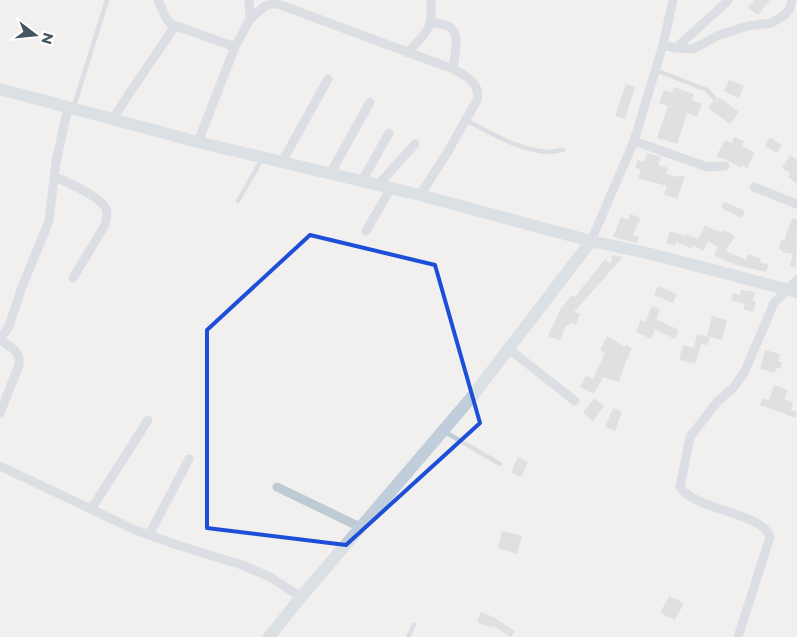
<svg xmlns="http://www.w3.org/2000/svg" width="797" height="637" viewBox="0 0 797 637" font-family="Montserrat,sans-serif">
  <rect width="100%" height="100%" fill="#f2efef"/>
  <path fill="#cacfd4" d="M754,0H770L758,15L748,8Z
    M729,80L744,86L739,98L724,91Z
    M626,84L635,87L625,119L615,116Z
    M674,87L694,94L692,100L702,104L697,117L687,113L677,144L657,138L668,106L659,103L664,90L672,93Z
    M719,97L739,112L730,124L708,108L712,102H718Z
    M734,137L744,141L742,146L755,153L747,168L742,165L741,168L727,160L716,157L725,140L732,143Z
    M770,137L782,145L777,153L765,146Z
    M647,153L661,157L658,165L668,168L666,174L678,177L679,175L685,177L677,199L664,194L667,186L638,178L641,170L635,168L638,160L644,162Z
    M790,155L797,160V184L788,177L790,173L782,168Z
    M724,202L745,211L742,218L721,208Z
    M630,214L641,218L633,235L639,237L637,243L613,237L621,217L628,220Z
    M793,218L797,220L796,268L790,266L793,254L782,252L783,250L779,249L781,240H785L787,231Z
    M705,225L719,232V231L723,233L724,230L735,236L726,251L746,260L748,254L761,259L760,262L769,265L766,272L736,265L714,255L718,247L708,241L703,251L693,245L692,249L676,242L675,246L666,243L670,231L685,236L686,234L698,239Z
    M612,255L623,257L574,312L580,314L576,325L570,323L569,326L566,325L560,341L548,336L561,308L572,295L575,297L605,259L611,264Z
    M658,286L677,294L673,303L654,295Z
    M741,290L755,292L753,301L756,302L753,312L743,309L745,304L731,300L733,293L740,295Z
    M652,306L660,310L656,319L679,330L675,339L655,329L651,339L636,332L641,320L645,322Z
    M712,316L727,320L722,340L707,336Z
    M697,334L710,337L708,345L701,344L695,364L679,360L683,345L694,348Z
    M607,336L625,347L626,345L632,348L625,364L619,382L603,377L594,394L580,387L586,375L593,379L605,353L600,350Z
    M765,350L780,354L778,361L782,362L780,369L776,368L775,373L760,369Z
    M774,385L788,390L784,399L793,402L791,410L797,412L796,418L760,405L763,398L769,400Z
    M594,398L604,406L593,421L583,413Z
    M613,408L622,412L615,431L605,427Z
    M518,457L528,462L521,477L511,472Z
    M502,531L522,536L517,554L498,548Z
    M669,596L684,603L675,620L660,613Z
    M481,612L496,618V619L515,631L511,637L493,626L492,628L477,622Z"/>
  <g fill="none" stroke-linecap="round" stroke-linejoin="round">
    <path stroke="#becbd3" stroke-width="4.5" d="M655,70L707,90L715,99
      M74,106L107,0
      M466,120C489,132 521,151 547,152C553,152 558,150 563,150
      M238,201L262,159
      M445,432L500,464
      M408,637L414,625"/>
    <path stroke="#becbd3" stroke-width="9" d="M158,0L166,18L171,24L235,47
      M249,0L250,19
      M431,22C437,24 445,24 450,27C461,35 454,58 453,69
      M663,45L676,48L693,49L719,35L748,26L771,23L785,15L790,8L792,0
      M676,48L728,1
      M407,53C427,32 433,30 431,0
      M113,119C132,87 155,57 175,26
      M634,141L707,167L725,166
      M198,142L235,47L250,19L265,6L271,4H278L453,69C465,75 481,83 477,100L447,153L420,195
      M282,162L328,79
      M330,174L370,102
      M55,177C68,183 101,196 106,209C108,214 106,219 105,225L73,278
      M362,181L389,133
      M378,185L415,144
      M754,187L797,204
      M366,231L391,188
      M591,241L634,141L663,45L673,0
      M0,340L9,326L22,287L49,221L56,162L68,107
      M509,349L575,401
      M0,413L19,365C21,351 11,348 0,340
      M0,466L133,529L177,545L242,565L270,577L301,597
      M277,487L360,527
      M92,508L148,420
      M149,535L189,459
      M738,637L770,537C762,512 696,511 680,487L690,437L717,402L733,388L744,373L774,303L797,280"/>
    <path stroke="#bfceda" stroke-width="12" d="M0,89L198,142L420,195L591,241L647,253L797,292
      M269,637L301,597L471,398L591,241"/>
  </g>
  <path d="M0 0H797V637H0ZM310,235L435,265L480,423L346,545L207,528V330Z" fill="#f2efef" fill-opacity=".55" fill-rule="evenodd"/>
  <path fill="none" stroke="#1d4ed8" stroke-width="4" stroke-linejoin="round" d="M310,235L435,265L480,423L346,545L207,528V330Z"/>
  <g transform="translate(35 35) rotate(106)" stroke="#ffffff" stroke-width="4" paint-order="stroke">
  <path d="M0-4L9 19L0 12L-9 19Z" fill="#45555f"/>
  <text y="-8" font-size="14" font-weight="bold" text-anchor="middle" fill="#45555f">N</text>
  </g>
</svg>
